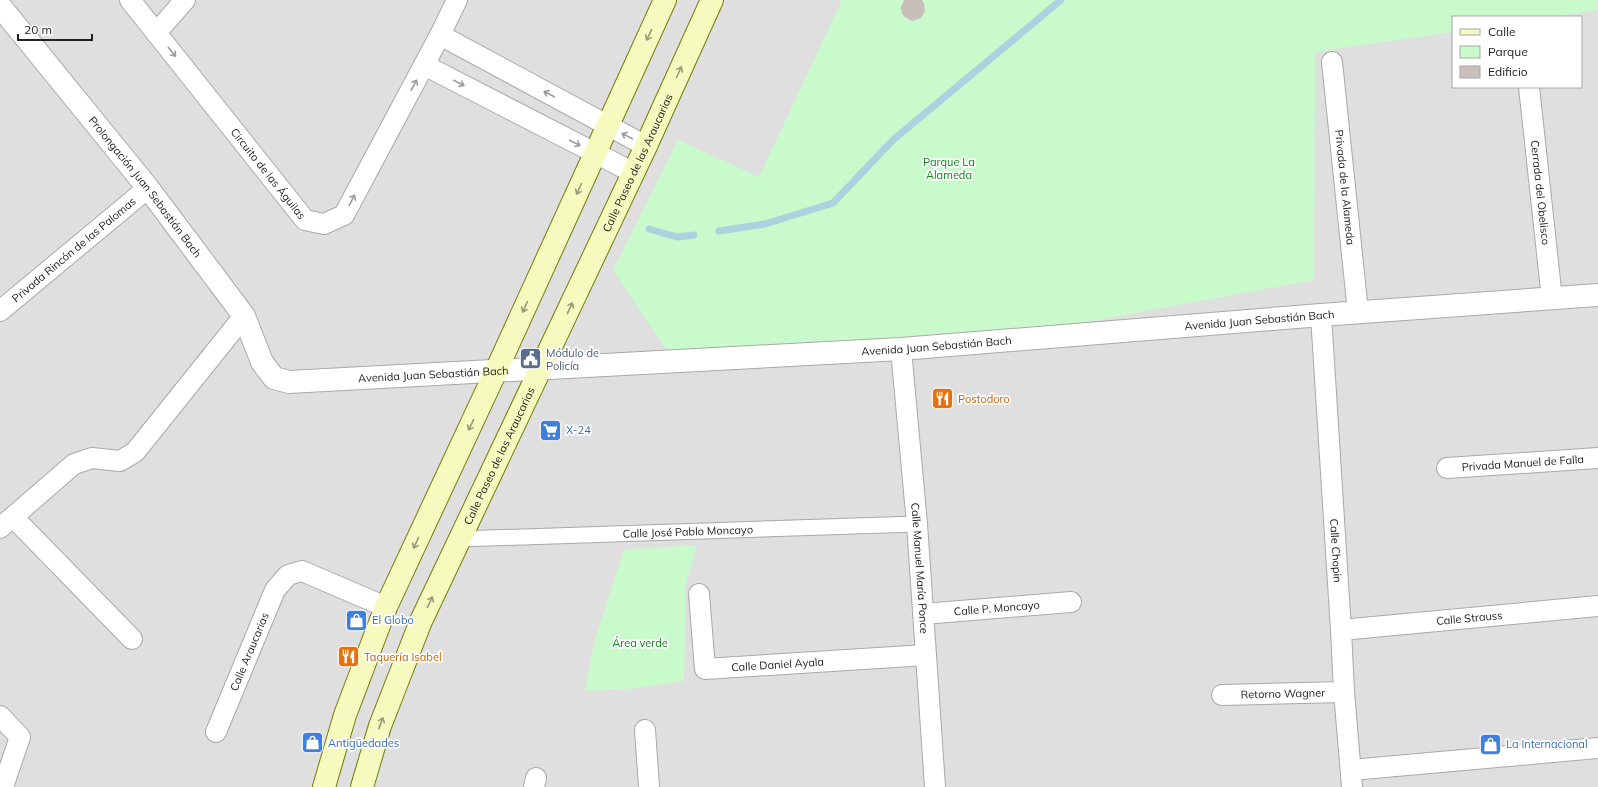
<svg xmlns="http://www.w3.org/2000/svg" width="1598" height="787" viewBox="0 0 1598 787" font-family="Mulish,sans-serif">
  <rect width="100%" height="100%" fill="#f2efe9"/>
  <path fill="#e0dfdf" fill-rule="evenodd" d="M0,0H1598V787H0ZM1453,17H1581V87H1453Z"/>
  <path fill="#c8facc" d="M842,0H1598V10L1552,17H1453V32L1315,52L1314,280L1098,320L896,345L672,358L613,270L678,140L759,177Z
    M697,545L686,585L684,681L631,689L585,691L594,643L624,550Z"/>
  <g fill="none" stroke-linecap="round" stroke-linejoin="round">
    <path stroke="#aad3df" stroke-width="7" d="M649,229L677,237L694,235
      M719,231L765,224L833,203L893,140L1061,0"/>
  </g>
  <path fill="#c7bfb8" d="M904,0H922L924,3L925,11L921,18L912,21L905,17L902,14L901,7Z"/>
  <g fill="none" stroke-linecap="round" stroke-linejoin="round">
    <defs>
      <g id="pedestrian">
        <path id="s1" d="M459,539L917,524"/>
      </g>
      <g id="minor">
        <path id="s2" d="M130,0L305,220L324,224L344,215L440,35L457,0"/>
        <path d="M156,33L185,0"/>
        <path d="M440,35L646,146"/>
        <path id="s3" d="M1332,62L1358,312"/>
        <path d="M424,65L634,173"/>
        <path id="s4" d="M1529,87L1552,299"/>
        <path id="s5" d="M0,311L148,188"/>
        <path id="s6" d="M1321,315L1341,630L1344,692L1352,787"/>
        <path id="s7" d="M901,349L917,524L935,787"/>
        <path id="s8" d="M1447,468L1598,458"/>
        <path d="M13,517L132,639"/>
        <path d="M0,528L74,464L92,458L120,461L135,452L244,316"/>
        <path id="s9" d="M699,594L705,669L926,655"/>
        <path id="s10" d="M923,614L1071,602"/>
        <path id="s11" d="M1341,630L1598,606"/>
        <path id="s12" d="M1222,695L1344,692"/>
        <path d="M0,716L20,737L3,787"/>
        <path d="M645,730L649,787"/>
        <path id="s13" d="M216,732L275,590L288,575L302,571L386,607"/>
        <path d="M1351,770L1598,748"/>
        <path d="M534,787L536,778"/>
      </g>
      <g id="tertiary">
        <path id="s14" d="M0,6L148,188L244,316L262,362L274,378L289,382L901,349L1321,315L1598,295"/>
      </g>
      <g id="secondary">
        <path d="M324,787L345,715L386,607L496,371L665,0"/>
        <path id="s15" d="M362,787L380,726L421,621L646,146L712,0"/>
      </g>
    </defs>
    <use href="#pedestrian" stroke="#a9a9a9" stroke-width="17"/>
    <use href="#minor" stroke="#a9a9a9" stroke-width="22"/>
    <use href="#tertiary" stroke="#a9a9a9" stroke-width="24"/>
    <use href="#secondary" stroke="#707d05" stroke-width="24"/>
    <use href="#pedestrian" stroke="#fff" stroke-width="15"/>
    <use href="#minor" stroke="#fff" stroke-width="20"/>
    <use href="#tertiary" stroke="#fff" stroke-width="22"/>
    <use href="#secondary" stroke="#f7fabf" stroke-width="22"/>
  </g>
  <defs><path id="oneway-shaft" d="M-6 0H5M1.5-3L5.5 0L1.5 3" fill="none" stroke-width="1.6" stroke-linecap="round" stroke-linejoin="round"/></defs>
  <g stroke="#979978">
    <use href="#oneway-shaft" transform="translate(649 35) rotate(115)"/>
    <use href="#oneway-shaft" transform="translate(679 72) rotate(-66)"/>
    <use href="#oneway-shaft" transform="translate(579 189) rotate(114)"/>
    <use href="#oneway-shaft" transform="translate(525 307) rotate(114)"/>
    <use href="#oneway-shaft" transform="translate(570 308) rotate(-65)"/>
    <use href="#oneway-shaft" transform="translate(471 425) rotate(115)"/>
    <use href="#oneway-shaft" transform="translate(416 543) rotate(115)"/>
    <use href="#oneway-shaft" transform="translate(430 602) rotate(-65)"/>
    <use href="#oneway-shaft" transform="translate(381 723) rotate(-70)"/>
  </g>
  <g stroke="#9c9c9c">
    <use href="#oneway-shaft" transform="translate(172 52) rotate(51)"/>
    <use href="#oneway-shaft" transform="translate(459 83) rotate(27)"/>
    <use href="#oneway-shaft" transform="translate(414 85) rotate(-62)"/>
    <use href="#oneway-shaft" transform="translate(549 94) rotate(-152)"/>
    <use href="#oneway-shaft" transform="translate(627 136) rotate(-152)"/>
    <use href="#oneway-shaft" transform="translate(575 143) rotate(27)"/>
    <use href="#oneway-shaft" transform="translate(352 200) rotate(-62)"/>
  </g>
  <defs>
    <symbol id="civic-square" viewBox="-11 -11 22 22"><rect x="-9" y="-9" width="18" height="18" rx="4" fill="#5c6f8a" stroke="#fff"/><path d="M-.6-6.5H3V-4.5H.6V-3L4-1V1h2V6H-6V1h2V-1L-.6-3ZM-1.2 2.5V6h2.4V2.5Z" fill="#fff"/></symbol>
    <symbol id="restaurant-square" viewBox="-11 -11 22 22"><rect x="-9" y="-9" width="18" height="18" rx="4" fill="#e8710a" stroke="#fff"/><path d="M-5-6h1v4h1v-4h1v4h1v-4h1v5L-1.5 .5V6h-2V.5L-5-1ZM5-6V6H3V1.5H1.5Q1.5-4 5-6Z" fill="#fff"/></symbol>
    <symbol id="supermarket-square" viewBox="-11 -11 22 22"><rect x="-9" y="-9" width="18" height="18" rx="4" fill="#3f7fe0" stroke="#fff"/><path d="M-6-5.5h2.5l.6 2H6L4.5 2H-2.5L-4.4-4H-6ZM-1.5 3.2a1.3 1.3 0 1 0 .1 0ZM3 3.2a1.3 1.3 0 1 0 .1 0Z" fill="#fff"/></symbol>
    <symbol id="shop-square" viewBox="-11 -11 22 22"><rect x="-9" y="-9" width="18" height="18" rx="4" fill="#3f7fe0" stroke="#fff"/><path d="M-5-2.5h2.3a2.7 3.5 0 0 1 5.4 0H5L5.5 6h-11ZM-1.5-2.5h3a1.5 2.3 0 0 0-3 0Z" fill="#fff"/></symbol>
  </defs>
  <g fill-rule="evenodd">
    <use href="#civic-square" x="518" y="346" width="25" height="25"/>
    <use href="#restaurant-square" x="930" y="386" width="25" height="25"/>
    <use href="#supermarket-square" x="538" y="418" width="25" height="25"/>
    <use href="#shop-square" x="344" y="608" width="25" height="25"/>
    <use href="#restaurant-square" x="336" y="644" width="25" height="25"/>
    <use href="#shop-square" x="300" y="730" width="25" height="25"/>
    <use href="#shop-square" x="1478" y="732" width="25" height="25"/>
  </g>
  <g text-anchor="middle" stroke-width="3.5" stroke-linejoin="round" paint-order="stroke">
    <g font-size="11" fill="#0c8416" stroke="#fff">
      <text x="949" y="166">Parque La<tspan x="949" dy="13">Alameda</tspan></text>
      <text x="640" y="647">Área verde</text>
    </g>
    <g font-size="11" fill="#222" stroke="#fff">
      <text dy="4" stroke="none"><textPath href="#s15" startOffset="683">Calle Paseo de las Araucarias</textPath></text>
      <text dy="4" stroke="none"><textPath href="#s2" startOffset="222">Circuito de las Águilas</textPath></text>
      <text dy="4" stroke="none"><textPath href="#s14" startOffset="232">Prolongación Juan Sebastián Bach</textPath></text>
      <text dy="4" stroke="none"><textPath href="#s3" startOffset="126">Privada de la Alameda</textPath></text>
      <text dy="4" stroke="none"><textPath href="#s4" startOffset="106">Cerrada del Obelisco</textPath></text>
      <text dy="4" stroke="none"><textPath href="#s5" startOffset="96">Privada Rincón de las Palomas</textPath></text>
      <text dy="4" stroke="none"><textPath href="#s14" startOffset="1452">Avenida Juan Sebastián Bach</textPath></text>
      <text dy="4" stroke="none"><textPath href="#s14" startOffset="1128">Avenida Juan Sebastián Bach</textPath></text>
      <text dy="4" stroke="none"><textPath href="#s14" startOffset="624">Avenida Juan Sebastián Bach</textPath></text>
      <text dy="4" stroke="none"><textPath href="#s15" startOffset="359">Calle Paseo de las Araucarias</textPath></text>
      <text dy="4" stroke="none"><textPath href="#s8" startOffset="76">Privada Manuel de Falla</textPath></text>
      <text dy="4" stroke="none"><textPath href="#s1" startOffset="229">Calle José Pablo Moncayo</textPath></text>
      <text dy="4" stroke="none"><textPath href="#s6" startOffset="236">Calle Chopin</textPath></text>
      <text dy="4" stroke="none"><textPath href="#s7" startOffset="220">Calle Manuel María Ponce</textPath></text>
      <text dy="4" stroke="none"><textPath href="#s10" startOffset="74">Calle P. Moncayo</textPath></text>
      <text dy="4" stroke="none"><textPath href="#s11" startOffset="129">Calle Strauss</textPath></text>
      <text dy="4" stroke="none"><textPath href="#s13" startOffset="87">Calle Araucarias</textPath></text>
      <text dy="4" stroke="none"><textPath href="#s9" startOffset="148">Calle Daniel Ayala</textPath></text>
      <text dy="4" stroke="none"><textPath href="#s12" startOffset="61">Retorno Wagner</textPath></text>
    </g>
    <g font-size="11" fill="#4e5e75" stroke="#fff" text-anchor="start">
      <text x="546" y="357">Módulo de<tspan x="546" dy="13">Policía</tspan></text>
    </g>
    <g font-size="11" fill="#c56008" stroke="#fff" text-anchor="start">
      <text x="958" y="403">Postodoro</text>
      <text x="364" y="661">Taquería Isabel</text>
    </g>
    <g font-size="11" fill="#366cbe" stroke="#fff" text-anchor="start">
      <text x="566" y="434">X-24</text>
      <text x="372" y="624">El Globo</text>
      <text x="328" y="747">Antigüedades</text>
      <text x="1506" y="748">La Internacional</text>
    </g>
  </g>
  <rect x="1452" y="16" width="130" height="72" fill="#ffffff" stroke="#a7a7a7"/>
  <rect x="1460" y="29" width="20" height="6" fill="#f7fabf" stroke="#a7a7a7"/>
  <text x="1488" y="36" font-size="12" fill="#222222">Calle</text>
  <rect x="1460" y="46" width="20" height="12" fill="#c8facc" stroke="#a7a7a7"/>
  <text x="1488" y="56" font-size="12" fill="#222222">Parque</text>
  <rect x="1460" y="66" width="20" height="12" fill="#c7bfb8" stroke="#a7a7a7"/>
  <text x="1488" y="76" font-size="12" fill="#222222">Edificio</text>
  <path d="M18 34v6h74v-6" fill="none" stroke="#222222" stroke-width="2"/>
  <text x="24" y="34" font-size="12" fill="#222222" stroke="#ffffff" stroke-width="3" paint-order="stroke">20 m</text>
</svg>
